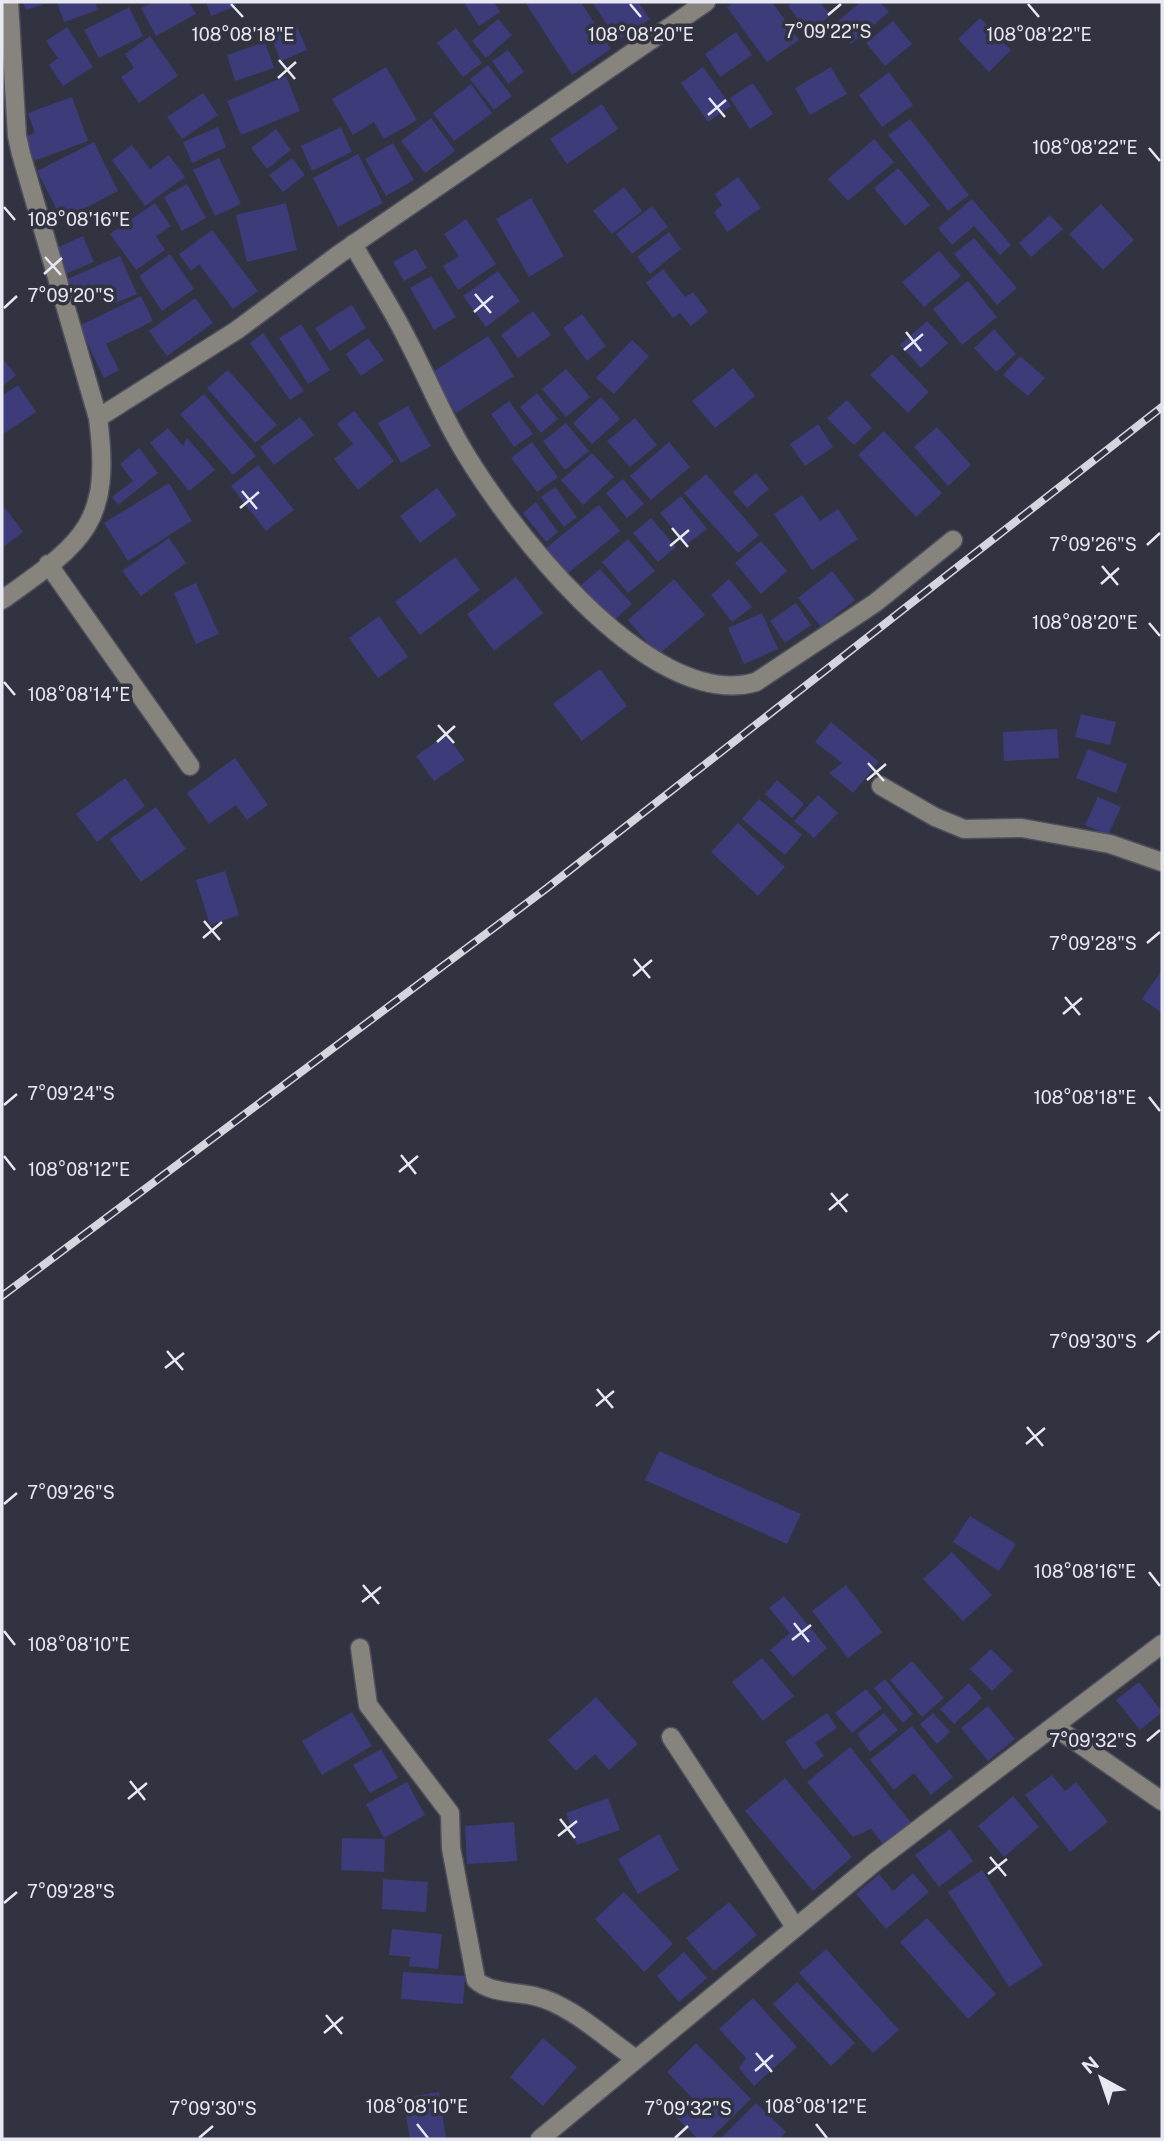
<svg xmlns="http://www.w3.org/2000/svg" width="1164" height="2141" viewBox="0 0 1164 2141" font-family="'Public Sans',sans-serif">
  <rect width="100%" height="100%" fill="#323341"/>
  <path fill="#3d3b79" d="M23,2H51L26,10Z
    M57,2H95L98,10L64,22Z
    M154,2H189L196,14L156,36L141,8Z
    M206,2H234L236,6L211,16Z
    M468,2H494L500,12L479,26L465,4Z
    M525,2H581L611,49L572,75Z
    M592,2H638L650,19L618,41Z
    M734,2H772L799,40L767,62L727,7Z
    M794,2H819L831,15L809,32L788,6Z
    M861,2H880L889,12L851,44L834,24Z
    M129,7L143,36L99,58L84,30Z
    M980,18L1011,50L989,72L958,39Z
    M498,19L512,35L486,58L472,41Z
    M893,21L912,44L885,66L866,43Z
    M296,24L307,50L281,61L270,35Z
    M67,27L93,67L63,86L49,65L58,58L46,41Z
    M456,28L482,63L463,77L437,43Z
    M736,32L752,55L720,77L705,54Z
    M150,36L178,76L139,103L121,77L134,68L125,54Z
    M265,42L274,68L235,81L227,55Z
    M508,50L524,72L508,84L492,61Z
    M488,65L512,96L494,110L470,79Z
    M386,67L417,120L384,139L374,122L353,135L332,99Z
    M703,67L731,106L708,122L681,83Z
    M831,67L847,94L810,115L795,88Z
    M889,72L913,105L882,127L859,95Z
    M286,76L300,111L241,135L227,101Z
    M753,83L773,114L750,129L730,98Z
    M471,84L492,113L454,141L433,113Z
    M203,93L218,115L182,139L167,117Z
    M72,97L88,141L34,161L26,136L35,133L28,113Z
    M602,104L618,129L567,164L550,139Z
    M431,118L455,151L425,173L401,141Z
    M910,119L969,195L948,211L888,135Z
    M218,127L226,147L192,163L183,142Z
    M341,127L352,152L312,171L301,146Z
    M276,129L291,150L267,169L251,148Z
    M874,139L894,162L848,201L828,179Z
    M94,142L118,191L62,220L37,171Z
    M393,143L414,180L386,196L365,159Z
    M132,145L150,169L169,155L185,177L145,206L112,160Z
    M358,154L383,203L338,227L313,178Z
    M219,158L241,204L215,216L193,170Z
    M292,158L305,175L283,192L269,175Z
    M898,168L930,205L905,226L874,188Z
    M738,177L761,208L727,232L714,212L722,205L715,194Z
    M187,184L206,218L182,231L164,197Z
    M624,187L642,211L612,234L593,211Z
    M531,198L564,256L529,277L496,219Z
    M972,199L1011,245L1000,255L974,226L952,245L938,228Z
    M155,203L171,226L156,236L165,250L136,270L110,234Z
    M286,203L297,250L247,262L236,215Z
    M1101,204L1134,240L1103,270L1069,234Z
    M652,206L668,227L632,254L616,234Z
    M1050,215L1063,229L1031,257L1019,243Z
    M466,219L496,264L458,290L443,266L459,256L444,234Z
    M212,230L258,291L233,309L199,264L191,271L179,254Z
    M669,232L681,249L650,274L637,257Z
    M83,236L94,262L65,274L54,249Z
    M974,238L1017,288L997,305L954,254Z
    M416,249L427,268L404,281L393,262Z
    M939,251L961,276L924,307L902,282Z
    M170,254L194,289L162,311L139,276Z
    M120,256L137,294L111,305L104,288L75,301L65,280Z
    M663,269L685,297L693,292L708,312L691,326L680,313L673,318L646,283Z
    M498,271L520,301L486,327L463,296Z
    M431,276L456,317L434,330L410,288Z
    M968,281L997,317L962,345L933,309Z
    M141,296L153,321L106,344L119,370L104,378L79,326Z
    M195,298L213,323L167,356L149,331Z
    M352,305L366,328L330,351L315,328Z
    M533,311L551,335L518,358L501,335Z
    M582,314L606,346L587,361L563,328Z
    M927,321L948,343L921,368L900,345Z
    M301,324L330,370L308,384L279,338Z
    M994,329L1016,354L996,372L974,348Z
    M263,333L304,391L290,400L250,343Z
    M488,336L514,376L456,413L431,373Z
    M368,338L384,360L361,376L346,354Z
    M632,340L649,356L614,394L596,378Z
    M892,354L929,392L908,413L870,375Z
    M1020,356L1045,378L1028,396L1003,375Z
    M2,358L16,375L2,387Z
    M733,368L755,396L715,428L692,401Z
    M566,369L590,397L566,417L542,389Z
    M228,370L277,425L255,443L207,388Z
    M18,385L36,412L2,435V396Z
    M537,393L558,419L541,433L520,407Z
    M204,394L256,456L233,475L180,414Z
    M601,397L620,419L592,444L573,423Z
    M847,400L872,428L854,445L827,418Z
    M509,401L533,434L514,447L491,414Z
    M408,406L431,446L401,463L378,423Z
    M354,411L394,461L358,490L334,459L353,444L337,424Z
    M300,417L314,435L274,465L260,447Z
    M635,418L657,445L630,467L607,441Z
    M566,423L589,451L565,470L543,441Z
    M818,424L833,447L805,466L790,444Z
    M937,427L971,465L948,486L914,447Z
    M168,428L183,446L187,438L215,470L189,491L150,443Z
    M884,431L942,493L916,517L858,455Z
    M532,442L558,477L537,492L511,458Z
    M669,442L690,467L651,500L630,476Z
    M139,448L158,473L118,505L112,497L133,481L120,464Z
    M592,453L614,477L583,505L561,480Z
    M258,465L294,510L266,531L231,486Z
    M756,473L769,489L747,508L733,492Z
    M706,474L759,535L738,553L684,493Z
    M623,479L644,504L627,518L606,493Z
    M169,483L192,521L128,561L104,523Z
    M555,487L577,517L564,527L541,497Z
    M437,488L457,515L420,543L400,516Z
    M802,495L820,521L838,509L858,539L812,570L774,514Z
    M681,496L707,529L686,545L660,513Z
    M536,502L558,532L546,542L523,513Z
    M2,504L23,532L2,548Z
    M599,505L620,531L567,574L546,548Z
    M651,518L676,547L658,562L633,533Z
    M169,538L186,563L141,596L122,571Z
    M628,539L655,571L628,593L602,562Z
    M761,541L787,571L761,594L735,563Z
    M455,557L480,590L420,635L395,602Z
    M600,569L632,604L612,622L580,586Z
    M832,571L855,600L821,627L798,598Z
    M516,577L543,613L494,651L467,614Z
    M674,579L705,615L658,655L628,620Z
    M729,579L752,607L732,622L711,595Z
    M196,583L219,634L196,644L174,593Z
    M796,603L811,625L785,643L770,621Z
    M762,613L778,649L744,664L728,628Z
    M379,616L408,657L378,678L349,638Z
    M600,669L627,706L582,741L553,704Z
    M1081,714L1116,722L1110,745L1075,737Z
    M831,722L879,762L853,793L829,773L842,763L815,742Z
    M1057,729L1059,758L1004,761L1003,732Z
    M446,735L465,760L434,781L416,756Z
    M1088,749L1127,764L1116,793L1076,778Z
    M235,758L268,805L247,820L236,805L209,824L187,793Z
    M125,778L145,806L97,842L76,814Z
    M777,780L804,804L792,818L765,794Z
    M818,795L838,813L814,838L794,821Z
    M1098,797L1121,807L1108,835L1085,825Z
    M759,799L802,835L785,855L742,819Z
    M156,807L186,849L141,882L110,839Z
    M738,823L785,867L758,896L711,852Z
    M225,871L239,915L210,925L196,880Z
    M1162,970V1013L1142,999Z
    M659,1451L801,1514L787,1544L645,1480Z
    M970,1516L1016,1544L999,1571L953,1542Z
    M952,1552L992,1595L963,1621L923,1579Z
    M846,1585L882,1632L848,1658L812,1611Z
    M784,1596L827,1648L793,1677L770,1650L790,1633L769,1608Z
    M991,1649L1013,1671L992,1691L970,1669Z
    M762,1658L794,1696L763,1721L732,1682Z
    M912,1661L944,1698L922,1717L890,1680Z
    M885,1679L913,1714L903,1723L874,1688Z
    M1139,1682L1162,1712L1140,1730L1116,1700Z
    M969,1683L982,1698L954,1724L940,1709Z
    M866,1689L882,1708L852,1733L835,1713Z
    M596,1697L638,1744L609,1770L595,1754L576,1771L548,1740Z
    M988,1706L1015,1739L988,1761L961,1728Z
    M352,1712L372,1746L322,1775L302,1741Z
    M827,1713L837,1728L815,1743L824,1756L804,1770L785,1742Z
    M884,1713L898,1730L870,1752L857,1734Z
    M933,1713L950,1732L937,1744L920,1724Z
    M912,1726L953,1777L931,1795L914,1773L894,1790L870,1760Z
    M850,1747L912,1824L885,1847L871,1829L853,1837L807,1782Z
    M381,1749L398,1778L370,1793L353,1765Z
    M1052,1775L1065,1791L1076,1782L1108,1822L1070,1852L1025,1795Z
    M785,1778L852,1857L813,1891L745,1811Z
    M407,1782L425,1815L384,1838L366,1804Z
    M1013,1796L1039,1827L1004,1857L978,1826Z
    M608,1798L620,1830L577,1845L566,1813Z
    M514,1822L517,1861L467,1864L465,1826Z
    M950,1829L973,1861L939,1887L915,1855Z
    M659,1834L679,1870L638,1894L618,1859Z
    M342,1838L385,1839L384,1872L341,1870Z
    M982,1870L1043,1965L1009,1987L948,1892Z
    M913,1873L929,1892L886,1929L856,1894L879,1874L893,1891Z
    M383,1879L428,1882L426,1912L382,1909Z
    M624,1892L673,1944L644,1972L595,1919Z
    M729,1902L757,1935L714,1971L686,1938Z
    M927,1918L996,1994L968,2019L900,1942Z
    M392,1929L442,1934L438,1969L409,1966L410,1957L389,1955Z
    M826,1949L899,2030L873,2053L799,1973Z
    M684,1952L707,1978L679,2002L657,1976Z
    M403,1972L465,1976L463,2004L401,1999Z
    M797,1982L855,2043L831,2066L773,2004Z
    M753,1998L797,2047L754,2086L739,2068L746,2058L719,2029Z
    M543,2038L577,2067L543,2106L510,2077Z
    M696,2043L751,2099L710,2139H698L674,2115L692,2098L667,2072Z
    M439,2092L446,2139H410L403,2098Z
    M756,2103L786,2132L779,2139H720Z"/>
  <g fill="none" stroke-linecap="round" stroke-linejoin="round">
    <defs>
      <path id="minor" d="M353,244C371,277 392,308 408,341C424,371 437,403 453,432C498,516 648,714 756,682L875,603L953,540
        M98,418L237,330L338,255L706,2
        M48,564L190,766
        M2,600C84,542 112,524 98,418L21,154L17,136L9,2
        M881,786L935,817L964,829L1022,828L1110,844L1162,862
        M360,1648L368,1705L450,1813L451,1848L476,1980C489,1993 516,1992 534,1996C570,2004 605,2038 636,2059
        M1055,1727L1162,1801
        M671,1737L795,1927
        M540,2139L875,1862L1162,1644"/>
    </defs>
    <use href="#minor" stroke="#4f505d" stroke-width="21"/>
    <use href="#minor" stroke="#87837d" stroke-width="18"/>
    <defs>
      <path id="rail" d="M2,1296L547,888L1162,407"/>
    </defs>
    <use href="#rail" stroke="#d4d5de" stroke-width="8"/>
    <use href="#rail" stroke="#323341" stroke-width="5" stroke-dasharray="16" stroke-linecap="butt"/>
  </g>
  <path fill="none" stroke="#e7e8f1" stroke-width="2.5" d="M231,4L243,17M630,4L641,17M1028,4L1039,17M828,15L841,4M279,60L295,79M278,78L296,62M709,98L725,117M708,115L726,100M1149,148L1160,161M4,207L15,220M45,257L61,275M44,274L62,258M475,294L491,313M4,308L17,296M474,312L493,296M906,332L921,351M904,350L923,334M242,491L257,509M240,508L259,492M672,528L688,547M1147,545L1160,533M670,546L689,530M1102,566L1118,585M1101,584L1119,568M1149,623L1160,636M4,682L15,695M438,725L454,743M437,742L455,726M868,763L884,781M867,780L886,764M204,921L220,940M203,938L222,922M1147,943L1160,932M634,959L650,978M633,976L652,960M1065,997L1080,1015M1063,1014L1082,998M1149,1097L1160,1111M4,1105L17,1094M401,1155L416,1174M4,1156L15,1170M399,1172L418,1156M831,1193L847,1212M829,1210L848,1194M1147,1342L1160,1331M167,1351L183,1370M165,1368L184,1353M597,1389L613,1408M596,1406L614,1391M1027,1427L1043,1446M1026,1444L1045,1428M4,1504L17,1493M1149,1572L1160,1586M363,1585L379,1604M362,1602L381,1587M794,1623L809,1642M4,1631L15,1645M792,1640L811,1625M1147,1741L1160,1730M130,1781L145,1800M128,1799L147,1783M560,1819L575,1838M558,1836L577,1821M990,1857L1006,1876M988,1874L1007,1859M4,1903L17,1892M326,2015L342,2034M324,2033L343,2017M756,2053L772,2072M755,2071L773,2055M417,2124L428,2138M816,2124L827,2138M199,2138L213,2126M675,2138L688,2126"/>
  <g font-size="18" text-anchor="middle" fill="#e7e8f1" stroke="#323341" stroke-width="7" stroke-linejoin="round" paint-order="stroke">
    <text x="828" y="38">7°09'22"S</text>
    <text x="243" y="41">108°08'18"E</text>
    <text x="641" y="41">108°08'20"E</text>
    <text x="1039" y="41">108°08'22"E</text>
    <text x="1085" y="154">108°08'22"E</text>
    <text x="79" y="226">108°08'16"E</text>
    <text x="71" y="302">7°09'20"S</text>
    <text x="1093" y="551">7°09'26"S</text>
    <text x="1085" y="629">108°08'20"E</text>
    <text x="79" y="701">108°08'14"E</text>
    <text x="1093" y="950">7°09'28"S</text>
    <text x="71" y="1100">7°09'24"S</text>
    <text x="1085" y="1104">108°08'18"E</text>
    <text x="79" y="1176">108°08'12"E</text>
    <text x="1093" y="1348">7°09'30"S</text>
    <text x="71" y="1499">7°09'26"S</text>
    <text x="1085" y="1578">108°08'16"E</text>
    <text x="79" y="1651">108°08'10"E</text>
    <text x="1093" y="1747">7°09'32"S</text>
    <text x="71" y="1898">7°09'28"S</text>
    <text x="417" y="2113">108°08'10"E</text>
    <text x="816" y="2113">108°08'12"E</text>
    <text x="213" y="2115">7°09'30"S</text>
    <text x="688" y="2115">7°09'32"S</text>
  </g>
  <rect width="1164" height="2141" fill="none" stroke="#e7e8f1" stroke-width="7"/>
  <g transform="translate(1101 2078) rotate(320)" stroke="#323341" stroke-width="5" paint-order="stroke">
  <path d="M0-5L12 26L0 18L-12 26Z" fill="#e7e8f1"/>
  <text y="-10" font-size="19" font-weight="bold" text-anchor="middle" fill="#e7e8f1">N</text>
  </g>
</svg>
